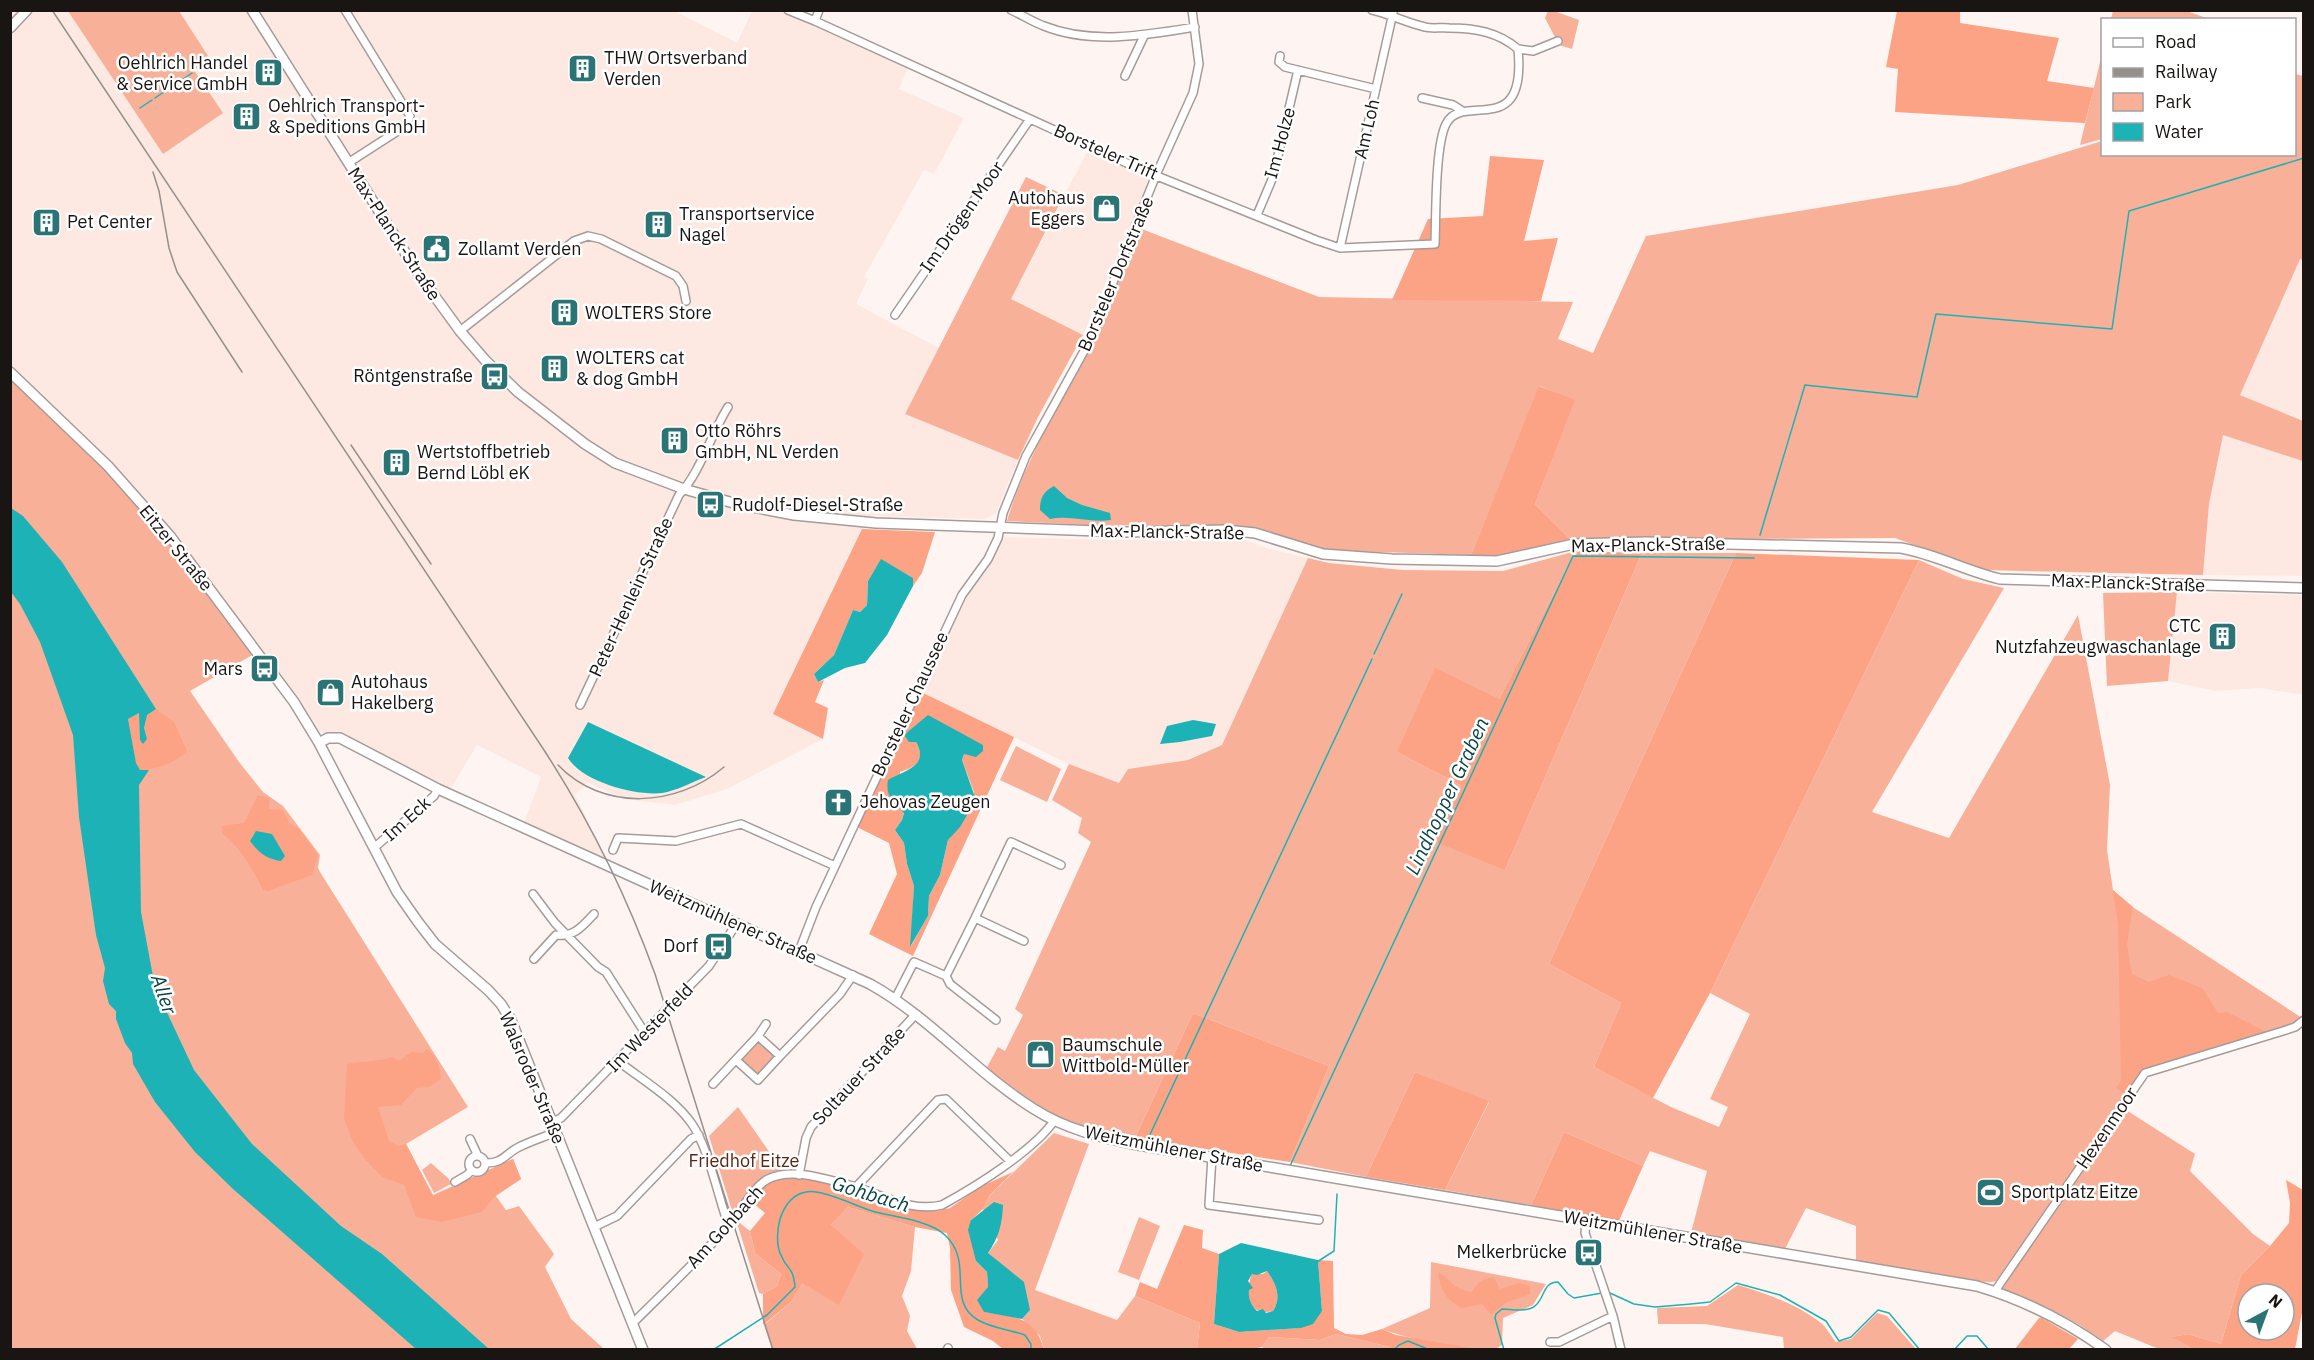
<svg xmlns="http://www.w3.org/2000/svg" width="2314" height="1360" viewBox="0 0 2314 1360" font-family="'IBM Plex Sans',sans-serif">
  <rect width="100%" height="100%" fill="#fef5f2"/>
  <path fill="#fde9e2" d="M673,10L737,43L752,11H780L908,68L899,89L964,118L934,174L924,170L864,277L868,279L856,304L939,348L905,414L1018,460L996,513L985,519L871,516L862,529L773,714L823,739L727,789L675,805L625,799L588,783L575,794L606,861L524,823L541,777L477,745L448,793L335,735L317,731L291,695L11,369L10,11Z
    M1088,150L1151,178L1083,335L1011,299Z
    M2300,259L2303,260V421L2240,395Z
    M2223,434L2303,461V576L2203,575L2209,504Z
    M1003,537L1108,540L1243,539L1267,548L1308,558L1222,745L1188,760L1128,769L1119,783L1069,764L921,692L969,592L992,560Z
    M2177,592L2303,595V695L2260,688L2215,691L2168,681Z"/>
  <path fill="#f9b099" d="M68,11H179L210,59L194,70L223,113L163,154Z
    M1548,11H1554L1579,20L1572,49L1559,45L1545,18Z
    M2113,11H2187L2209,19H2111Z
    M2102,54V139L2080,145Z
    M2295,74L2303,76V260L2300,259L2240,395L2303,421V461L2223,435L2209,504L2203,575L1982,570L1895,538L1571,540L1535,504L1574,401L1540,386L1471,555L1319,550L1252,530L1213,526L1089,525L1007,521C1025,459 1061,404 1089,347C1108,309 1123,268 1139,228L1319,297L1573,302L1558,339L1593,353L1646,236L1958,185L2102,141V154H2294Z
    M1026,177L1064,195L1011,299L1083,335L1038,417L1018,460L905,414Z
    M10,377L107,468L167,539L254,654L190,691L239,762L263,792L283,806L320,855L318,868L320,872L468,1107L406,1144L433,1195L513,1159L521,1179L496,1196L506,1210L519,1206L554,1254L545,1267L571,1319L604,1349H11Z
    M1576,551L1499,699L1397,752L1462,786L1505,870L1642,553H1736L1549,964L1621,1003L1594,1067L1671,1107L1719,1127L1728,1107L1710,1099L1750,1014L1710,993L1919,560L1963,579L2004,588L1872,812L1949,838L2078,615L2110,785L2107,850L2113,890L2125,902L2302,1018L2282,1028L2145,1075L2124,1105L2110,1117L1996,1281C1988,1284 1977,1280 1969,1280L1856,1261V1226L1806,1208L1785,1249L1691,1233L1707,1171L1650,1151L1643,1166L1564,1132L1531,1205L1445,1190L1489,1102L1415,1072L1366,1177L1290,1162L1329,1066L1193,1013L1135,1138L1081,1128L1060,1120L986,1069L998,1047L1005,1051L1023,1015L1015,1009L1091,842L1078,833L1082,818L1052,800L1069,764L1119,783L1128,769L1188,760L1222,745L1308,558L1329,563L1403,570L1503,571Z
    M2177,592L2168,681L2107,686L2103,593Z
    M1016,746L1061,769L1047,802L1000,780Z
    M757,1041L761,1042L775,1055L774,1060L758,1074L740,1060Z
    M738,1107L784,1173L771,1176L734,1217L709,1136Z
    M2126,1110L2195,1154L2190,1171L2253,1234L2270,1246L2241,1275L2221,1344L2188,1334L2173,1337L2193,1349H2159L2115,1331L2103,1341C2071,1317 2037,1302 2000,1288Z
    M1054,1133L1089,1144L1035,1290L1117,1320L1135,1296L1200,1323L1197,1349H1044L1040,1336L1022,1319L1030,1310L996,1261L988,1253L998,1240L983,1209L989,1196Z
    M431,1163L449,1179L451,1184L434,1193L422,1170Z
    M848,1207L915,1227L911,1271L902,1296L910,1316L907,1331L917,1349H772L764,1325L791,1302L802,1282L839,1304L831,1225Z
    M1139,1217L1160,1226L1139,1280L1118,1272Z
    M736,1220L750,1231L755,1253L781,1274L777,1286L763,1294L759,1293Z
    M1431,1262L1546,1284L1533,1305L1503,1318L1502,1345C1500,1346 1496,1349 1494,1349C1476,1353 1400,1337 1382,1329L1430,1308Z
    M1738,1285C1767,1294 1797,1304 1821,1323C1827,1328 1831,1336 1836,1342L1851,1339L1877,1313L1887,1316L1916,1349H1784L1783,1337L1705,1324H1658L1657,1308L1707,1306Z
    M1336,1334L1390,1347V1350H1265L1262,1347L1269,1337L1320,1340Z"/>
  <path fill="#fca285" fill-rule="evenodd" d="M1897,11H1960V23L2059,38L2047,81L2094,88L2085,123L1895,112L1898,69L1886,67Z
    M1490,156L1544,160L1524,241L1558,238L1541,301L1392,300L1428,219L1483,216Z
    M1539,386L1575,400L1535,504L1571,540L1500,555H1471Z
    M862,529L935,532L922,573L913,586V578L881,560L868,581L867,605L860,612L853,610L834,655L814,674L818,682L824,680L815,702L828,708L823,739L773,714Z
    M1576,551L1642,553L1505,870L1436,842L1462,786L1397,752L1435,668L1499,699Z
    M1736,553L1919,560L1710,993L1653,1098L1594,1067L1621,1003L1549,964Z
    M921,692L1014,737L913,956L869,934L897,874L889,843L857,827ZM916,742L964,754L962,760L974,792L972,808L948,840L940,875L929,896L928,916L911,946L914,886L907,864L904,843L895,830L902,820L904,812L901,809L900,772C917,766 926,761 916,742Z
    M156,709L174,722L187,751C175,763 158,769 140,770L136,763L128,718L139,712L140,740L147,739L144,728L147,715Z
    M258,795L270,798L269,809L283,810L289,823L299,829L318,855L312,875L268,891L263,890C254,871 240,847 223,834L222,826L244,823Z
    M2113,890L2133,907L2127,944L2132,974L2149,982L2169,975L2202,988L2218,1013L2227,1012L2266,1032L2145,1075L2129,1096L2116,1088L2121,1081L2118,925Z
    M1193,1013L1329,1066L1290,1162L1135,1138Z
    M427,1049C437,1056 440,1067 441,1079L429,1087L417,1088L401,1105L378,1107L389,1141L398,1146L406,1144L433,1196L513,1159L521,1179L496,1195L482,1212L442,1222L416,1217L404,1185L382,1177L364,1158L353,1142L344,1119L347,1064C362,1061 378,1062 392,1057L399,1061L411,1052L423,1053Z
    M1415,1072L1489,1101L1445,1190L1366,1177Z
    M1564,1132L1643,1166L1618,1223L1531,1205Z
    M1013,1172L989,1196L983,1209L971,1220L976,1261L987,1272L988,1287L984,1312C1015,1317 1034,1316 1044,1349H1003L993,1341L964,1327L951,1290L950,1248L947,1233L915,1227L848,1207L831,1225L864,1254L839,1305L802,1283L791,1302L763,1325V1294L777,1286L781,1274L755,1253L750,1231L765,1213L751,1201L765,1184L785,1176L824,1182L904,1206L936,1211L950,1208L982,1186Z
    M2286,1180L2303,1190L2304,1302L2295,1349H2193L2172,1337L2188,1334L2221,1344L2241,1275L2270,1246L2289,1223L2290,1203ZM2248,1294H2284V1330H2248Z
    M1184,1225L1203,1230L1202,1248L1219,1254L1214,1324L1239,1332L1300,1328L1322,1311L1318,1260L1333,1261L1334,1328L1346,1334L1362,1335L1382,1329L1396,1335L1476,1349H1390V1347L1336,1334L1320,1340L1269,1337L1262,1347L1252,1349H1197L1200,1323L1135,1296L1140,1282L1157,1289Z
    M1267,1271C1276,1284 1282,1297 1273,1311C1247,1317 1245,1292 1252,1273L1263,1274Z
    M1438,1272C1453,1281 1452,1289 1472,1292C1477,1282 1483,1279 1494,1277L1500,1289L1519,1283L1530,1286V1294L1507,1302L1491,1314L1482,1304L1462,1308C1446,1300 1440,1289 1438,1272Z
    M2039,1318H2042L2078,1339L2069,1349H2015Z"/>
  <path fill="#1db3b6" fill-rule="evenodd" d="M1054,486L1067,498L1082,505L1110,513L1111,520C1090,523 1070,515 1050,519L1040,510C1040,498 1043,492 1054,486Z
    M11,508L23,516L62,562L156,709L147,715L144,728L147,739L143,744L140,740L139,713L128,719L136,763L140,770H149L139,785L141,912L155,987L194,1070L252,1144L341,1226L382,1254L489,1349H416L233,1189L195,1152L155,1102L133,1064L132,1053L125,1043L116,1019V1011L109,1004L103,981L105,968L96,935L79,817L73,735L40,642L20,604L11,592Z
    M881,559L913,578V586L887,635L865,663L845,668L818,682L814,674L834,655L853,610L860,612L867,605L868,581Z
    M928,715L983,745V751L976,757L964,754L962,760L976,800L960,827L948,840L940,875L929,896L928,916L910,947L914,886L907,864L904,843L895,830L902,820L904,813C894,802 885,797 888,780C904,770 930,767 916,742H909L904,735Z
    M1193,720L1216,724L1212,736L1180,742L1160,744L1167,726Z
    M588,722L706,777C692,782 676,791 662,793C635,796 583,782 568,758Z
    M256,831L272,834L285,856L281,861C266,859 259,853 250,841Z
    M994,1202L1003,1205C1002,1225 999,1237 988,1253L1024,1282L1030,1310L1022,1319L984,1312L977,1300L988,1287L987,1272L976,1261L968,1230L971,1220Z
    M1241,1243L1318,1260L1322,1311L1313,1324L1301,1328L1239,1332L1214,1324L1219,1254ZM1267,1271C1276,1284 1282,1297 1273,1311L1266,1313L1263,1309L1257,1311C1251,1305 1248,1298 1249,1290L1253,1288L1248,1281L1252,1274L1257,1275Z"/>
  <g fill="none" stroke-linecap="round" stroke-linejoin="round">
    <path stroke="#1db3b6" stroke-width="1.5" d="M155,98L192,73
      M140,108L152,100
      M1760,535L1805,385L1917,397L1936,314L2112,329L2129,211L2304,158
      M1374,654L1402,594
      M1147,1141L1372,659
      M1306,1169L1290,1166L1573,556L1754,558
      M1317,1262L1334,1251L1337,1194
      M1610,1293L1634,1304L1655,1307L1691,1304L1710,1302L1736,1283L1780,1295L1826,1321L1839,1341L1851,1337L1878,1310L1889,1313L1920,1350
      M713,1350L767,1315L795,1287C793,1265 787,1271 781,1255C776,1245 777,1230 780,1219C784,1207 790,1197 802,1193C806,1192 812,1191 816,1192C835,1195 854,1205 872,1211C893,1217 929,1220 945,1235C975,1263 945,1300 978,1320C991,1328 1011,1330 1025,1335L1031,1344V1350
      M1394,1350L1399,1345L1408,1341L1430,1350
      M1504,1350L1495,1318L1496,1314L1502,1309C1512,1309 1528,1313 1536,1305C1545,1297 1543,1282 1558,1282L1568,1294L1574,1298L1602,1293
      M1954,1350L1967,1336H1977L1989,1350"/>
    <defs>
      <path id="street" d="M345,10L410,116L407,125L348,163
        M788,10L815,21L1142,170L1316,240L1340,248L1435,244C1436,216 1435,146 1446,124C1462,91 1527,142 1518,49C1498,32 1475,28 1449,28C1441,27 1432,29 1425,27C1407,23 1390,14 1372,10
        M1011,10C1022,15 1033,22 1044,26C1091,45 1147,35 1195,27
        M815,21L819,10
        M1518,49L1533,51L1558,41
        M1280,56L1279,62L1285,67L1376,89
        M1125,76L1144,36
        M1422,98L1453,105L1461,110
        M1257,215L1273,177L1298,70
        M1340,248L1393,13
        M895,315L1030,119
        M460,331L574,241L588,236L601,239L676,276L683,286L686,301
        M580,705L679,495C700,473 711,434 728,407
        M375,847L434,796L438,789
        M613,850L618,838L676,841L741,824L835,866
        M533,894L555,923L598,967L606,972L645,1033
        M975,918L1011,842L1061,865
        M799,951L816,907L962,595L988,559L998,538L1003,513L1026,456L1089,342L1156,175L1193,93L1199,64L1192,10
        M534,959L556,935C574,937 582,927 594,914
        M946,976L975,918L1024,941
        M895,999L914,962L946,976L950,984L996,1020
        M758,1036L766,1024
        M736,1060L758,1080L780,1056
        M618,1061C642,1080 674,1098 692,1124C707,1145 718,1195 727,1221L730,1224
        M713,1084L758,1036L780,1056L840,994L853,975
        M552,1122L561,1118L709,966L737,923
        M470,1139L478,1156
        M469 1164a8 8 0 1 1 16 0a8 8 0 1 1-16 0Z
        M1212,1157L1209,1205L1319,1220
        M485,1163C503,1164 506,1153 519,1147C531,1141 544,1137 556,1132
        M799,1175L806,1138L811,1127L916,1014
        M455,1182L467,1175L472,1170
        M856,1187L938,1100L946,1099L1010,1161
        M1586,1221L1585,1233L1613,1316L1621,1350
        M594,1227L617,1216L691,1139L699,1135
        M1995,1291L2145,1073L2283,1031L2295,1027L2304,1020
        M632,1322L636,1320C667,1289 700,1258 729,1225C740,1213 754,1186 768,1179C792,1167 825,1179 849,1185C880,1193 909,1213 942,1205C975,1187 1033,1151 1054,1121
        M1550,1342H1559L1613,1316
        M947,1350L948,1348"/>
      <path id="secondary" d="M252,10L420,276L460,331L485,360L518,392L585,444L615,463L684,489L737,504L794,515L876,523L1126,532L1226,530L1255,533L1323,554L1392,559L1497,561L1574,544L1646,542L1901,548C1935,554 1966,571 2000,579L2304,588
        M10,28L27,10
        M10,372L108,466L170,536L294,702L319,743L397,892L418,922L435,944L488,990L501,1004L511,1020L643,1350
        M319,743L328,738H340L438,789L870,984C931,1018 976,1073 1034,1109C1065,1129 1102,1138 1138,1145L1977,1286C2024,1300 2066,1321 2106,1350"/>
    </defs>
    <use href="#street" stroke="#a69b98" stroke-width="10"/>
    <use href="#secondary" stroke="#a69b98" stroke-width="12"/>
    <use href="#street" stroke="#fff" stroke-width="7"/>
    <use href="#secondary" stroke="#fff" stroke-width="9"/>
    <path stroke="#96908d" stroke-width="1.5" d="M52,10L542,747C589,819 626,894 655,974L773,1350
      M153,172L159,191L169,248L177,272L242,372
      M351,445L431,564
      M558,765C603,812 677,807 724,767"/>
  </g>
  <defs>
    <symbol id="building-square" viewBox="-11 -11 22 22"><rect x="-9" y="-9" width="18" height="18" rx="4" fill="#2a7476" stroke="#fff"/><path d="M-4-6H4V6H1V3H-1V6H-4ZM-2.5-4.3h1.7v1.8h-1.7ZM.8-4.3h1.7v1.8H.8ZM-2.5-1h1.7V.8h-1.7ZM.8-1h1.7V.8H.8Z" fill="#fff"/></symbol>
    <symbol id="shop-square" viewBox="-11 -11 22 22"><rect x="-9" y="-9" width="18" height="18" rx="4" fill="#2a7476" stroke="#fff"/><path d="M-5-2.5h2.3a2.7 3.5 0 0 1 5.4 0H5L5.5 6h-11ZM-1.5-2.5h3a1.5 2.3 0 0 0-3 0Z" fill="#fff"/></symbol>
    <symbol id="civic-square" viewBox="-11 -11 22 22"><rect x="-9" y="-9" width="18" height="18" rx="4" fill="#2a7476" stroke="#fff"/><path d="M-.6-6.5H3V-4.5H.6V-3L4-1V1h2V6H-6V1h2V-1L-.6-3ZM-1.2 2.5V6h2.4V2.5Z" fill="#fff"/></symbol>
    <symbol id="bus-square" viewBox="-11 -11 22 22"><rect x="-9" y="-9" width="18" height="18" rx="4" fill="#2a7476" stroke="#fff"/><path d="M-5-6H5V4H4V6H2V4H-2V6H-4V4H-5ZM-3.5-4V0h7V-4ZM-3.5 1.2v1.5H-2V1.2ZM2 1.2v1.5H3.5V1.2Z" fill="#fff"/></symbol>
    <symbol id="church-square" viewBox="-11 -11 22 22"><rect x="-9" y="-9" width="18" height="18" rx="4" fill="#2a7476" stroke="#fff"/><path d="M-1.2-6h2.4v3.5h3.3v2.4h-3.3V6h-2.4V-.1h-3.3v-2.4h3.3Z" fill="#fff"/></symbol>
    <symbol id="stadium-square" viewBox="-11 -11 22 22"><rect x="-9" y="-9" width="18" height="18" rx="4" fill="#2a7476" stroke="#fff"/><path d="M0-5a6.5 5 0 1 0 0 10a6.5 5 0 1 0 0-10ZM-3.5-1.8h7v3.6h-7Z" fill="#fff"/></symbol>
  </defs>
  <g fill-rule="evenodd">
    <use href="#building-square" x="566" y="52" width="33" height="33"/>
    <use href="#building-square" x="252" y="56" width="33" height="33"/>
    <use href="#building-square" x="230" y="100" width="33" height="33"/>
    <use href="#shop-square" x="1090" y="192" width="33" height="33"/>
    <use href="#building-square" x="30" y="206" width="33" height="33"/>
    <use href="#building-square" x="642" y="208" width="33" height="33"/>
    <use href="#civic-square" x="420" y="232" width="33" height="33"/>
    <use href="#building-square" x="548" y="296" width="33" height="33"/>
    <use href="#building-square" x="538" y="352" width="33" height="33"/>
    <use href="#bus-square" x="478" y="360" width="33" height="33"/>
    <use href="#building-square" x="658" y="424" width="33" height="33"/>
    <use href="#building-square" x="380" y="446" width="33" height="33"/>
    <use href="#bus-square" x="694" y="488" width="33" height="33"/>
    <use href="#building-square" x="2206" y="620" width="33" height="33"/>
    <use href="#bus-square" x="248" y="652" width="33" height="33"/>
    <use href="#shop-square" x="314" y="676" width="33" height="33"/>
    <use href="#church-square" x="822" y="786" width="33" height="33"/>
    <use href="#bus-square" x="702" y="930" width="33" height="33"/>
    <use href="#shop-square" x="1024" y="1038" width="33" height="33"/>
    <use href="#stadium-square" x="1974" y="1176" width="33" height="33"/>
    <use href="#bus-square" x="1572" y="1236" width="33" height="33"/>
  </g>
  <g text-anchor="middle" stroke-width="5" stroke-linejoin="round" paint-order="stroke">
    <g font-size="18" fill="#191513" stroke="#fff" text-anchor="start">
      <text x="604" y="64">THW Ortsverband<tspan x="604" dy="21">Verden</tspan></text>
      <text x="248" y="69" text-anchor="end">Oehlrich Handel<tspan x="248" dy="21">&amp; Service GmbH</tspan></text>
      <text x="268" y="112">Oehlrich Transport-<tspan x="268" dy="21">&amp; Speditions GmbH</tspan></text>
      <text x="1085" y="204" text-anchor="end">Autohaus<tspan x="1085" dy="21">Eggers</tspan></text>
      <text x="679" y="220">Transportservice<tspan x="679" dy="21">Nagel</tspan></text>
      <text x="67" y="228">Pet Center</text>
      <text x="458" y="255">Zollamt Verden</text>
      <text x="585" y="319">WOLTERS Store</text>
      <text x="576" y="364">WOLTERS cat<tspan x="576" dy="21">&amp; dog GmbH</tspan></text>
      <text x="473" y="382" text-anchor="end">Röntgenstraße</text>
      <text x="695" y="437">Otto Röhrs<tspan x="695" dy="21">GmbH, NL Verden</tspan></text>
      <text x="417" y="458">Wertstoffbetrieb<tspan x="417" dy="21">Bernd Löbl eK</tspan></text>
      <text x="732" y="511">Rudolf-Diesel-Straße</text>
      <text x="2201" y="632" text-anchor="end">CTC<tspan x="2201" dy="21">Nutzfahzeugwaschanlage</tspan></text>
      <text x="243" y="675" text-anchor="end">Mars</text>
      <text x="351" y="688">Autohaus<tspan x="351" dy="21">Hakelberg</tspan></text>
      <text x="860" y="808">Jehovas Zeugen</text>
      <text x="698" y="952" text-anchor="end">Dorf</text>
      <text x="1062" y="1051">Baumschule<tspan x="1062" dy="21">Wittbold-Müller</tspan></text>
      <text x="2011" y="1198">Sportplatz Eitze</text>
      <text x="1567" y="1258" text-anchor="end">Melkerbrücke</text>
    </g>
    <g font-size="18" fill="#191513" stroke="#fff">
      <text transform="translate(1367 129) rotate(-77)" y="6">Am Loh</text>
      <text transform="translate(1280 143) rotate(-75)" y="6">Im Holze</text>
      <text transform="translate(1106 152) rotate(24)" y="6">Borsteler Trift</text>
      <text transform="translate(962 217) rotate(-55)" y="6">Im Drögen Moor</text>
      <text transform="translate(394 234) rotate(57)" y="6">Max-Planck-Straße</text>
      <text transform="translate(1116 274) rotate(-67)" y="6">Borsteler Dorfstraße</text>
      <text transform="translate(1167 532) rotate(1)" y="6">Max-Planck-Straße</text>
      <text transform="translate(1648 545) rotate(-1)" y="6">Max-Planck-Straße</text>
      <text transform="translate(176 548) rotate(51)" y="6">Eitzer Straße</text>
      <text transform="translate(2128 583) rotate(2)" y="6">Max-Planck-Straße</text>
      <text transform="translate(631 597) rotate(-65)" y="6">Peter-Henlein-Straße</text>
      <text transform="translate(910 704) rotate(-65)" y="6">Borsteler Chaussee</text>
      <text transform="translate(407 819) rotate(-42)" y="6">Im Eck</text>
      <text transform="translate(733 922) rotate(24)" y="6">Weitzmühlener Straße</text>
      <text transform="translate(650 1028) rotate(-46)" y="6">Im Westerfeld</text>
      <text transform="translate(859 1076) rotate(-47)" y="6">Soltauer Straße</text>
      <text transform="translate(532 1078) rotate(67)" y="6">Walsroder Straße</text>
      <text transform="translate(2107 1128) rotate(-56)" y="6">Hexenmoor</text>
      <text transform="translate(1174 1149) rotate(11)" y="6">Weitzmühlener Straße</text>
      <text transform="translate(725 1227) rotate(-48)" y="6">Am Gohbach</text>
      <text transform="translate(1653 1232) rotate(10)" y="6">Weitzmühlener Straße</text>
    </g>
    <g font-size="18" fill="#5d2513" stroke="#fff">
      <text x="744" y="1167">Friedhof Eitze</text>
    </g>
    <g font-size="20" font-style="italic" fill="#084647" stroke="#fff">
      <text transform="translate(1447 796) rotate(-65)" y="7">Lindhopper Graben</text>
      <text transform="translate(164 994) rotate(71)" y="7">Aller</text>
      <text transform="translate(871 1194) rotate(17)" y="7">Gohbach</text>
    </g>
  </g>
  <rect width="2314" height="1360" fill="none" stroke="#191513" stroke-width="24"/>
  <rect x="2101" y="18" width="195" height="138" fill="#ffffff" stroke="#a3a1a1" stroke-width="1.5"/>
  <rect x="2113" y="38" width="30" height="9" fill="#ffffff" stroke="#a3a1a1" stroke-width="1.5"/>
  <text x="2155" y="48" font-size="18" fill="#191513">Road</text>
  <rect x="2113" y="68" width="30" height="9" fill="#96908d" stroke="#a3a1a1" stroke-width="1.5"/>
  <text x="2155" y="78" font-size="18" fill="#191513">Railway</text>
  <rect x="2113" y="93" width="30" height="18" fill="#f9b099" stroke="#a3a1a1" stroke-width="1.5"/>
  <text x="2155" y="108" font-size="18" fill="#191513">Park</text>
  <rect x="2113" y="123" width="30" height="18" fill="#1db3b6" stroke="#a3a1a1" stroke-width="1.5"/>
  <text x="2155" y="138" font-size="18" fill="#191513">Water</text>
  <g transform="translate(2266 1312) rotate(41)"><circle r="28" fill="#ffffff" stroke="#a3a1a1" stroke-width="1.5"/>
  <path d="M0-4.5L10 22L0 15L-10 22Z" fill="#2a7476"/>
  <text y="-9" font-size="16" font-weight="bold" text-anchor="middle" fill="#191513">N</text>
  </g>
</svg>
